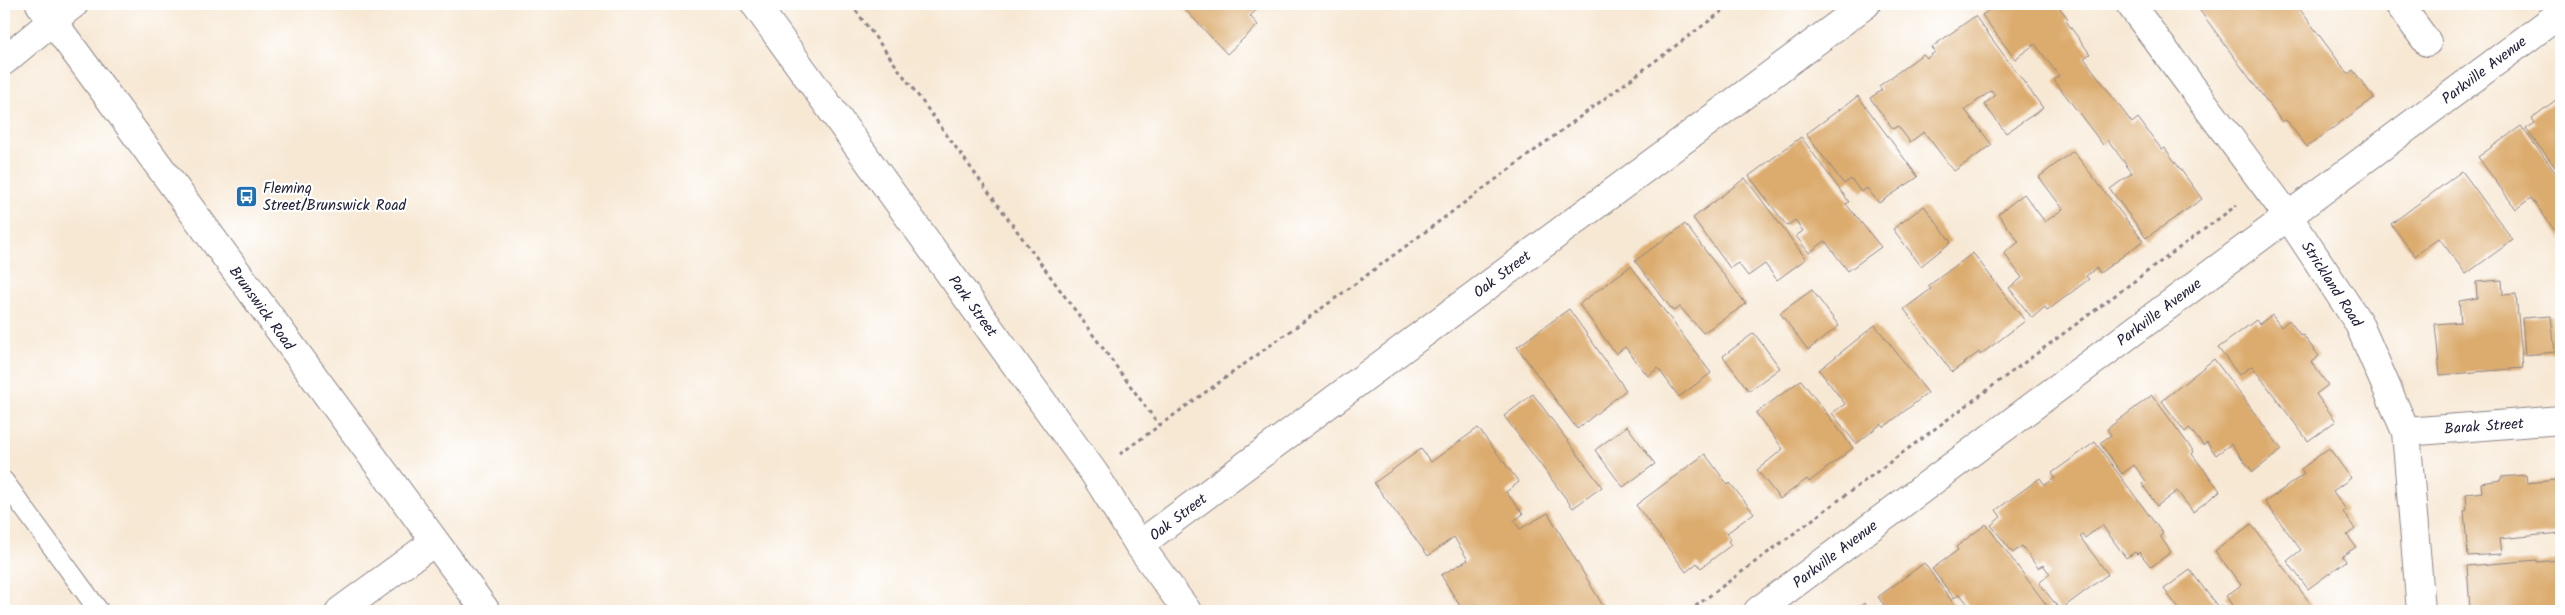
<svg xmlns="http://www.w3.org/2000/svg" width="2565" height="615" viewBox="0 0 2565 615" font-family="Kalam,sans-serif">
  <rect width="100%" height="100%" fill="#fff"/>
  <filter id="ink" filterUnits="userSpaceOnUse"><feTurbulence type="fractalNoise" baseFrequency=".02" numOctaves="2"/><feDisplacementMap in="SourceGraphic" scale="10" xChannelSelector="R" yChannelSelector="G"/><feConvolveMatrix kernelMatrix="1 2 1 2 8 2 1 2 1" color-interpolation-filters="sRGB"/></filter>
  <filter id="wash" filterUnits="userSpaceOnUse"><feTurbulence type="fractalNoise" baseFrequency=".0096" numOctaves="4" result="noise"/><feDisplacementMap in="SourceGraphic" scale="20" xChannelSelector="R" yChannelSelector="G"/><feGaussianBlur stdDeviation="1.12" result="paint"/><feColorMatrix in="noise" values="0 0 0 0 0 0 0 0 0 0 0 0 0 0 0 0 0 1.4 0 .05"/><feComposite in="paint" operator="in"/></filter>
  <g filter="url(#wash)">
    <rect width="100%" height="100%" fill="#f7e8d4"/>
    <g id="blocks">
      <path fill="#dcac6e" d="M1180,4H1263L1250,16L1258,25L1227,54Z
        M1997,4H2057L2068,19L2066,21L2090,54L2084,58L2132,123L2138,118L2162,150L2165,148L2202,199L2146,238L2110,189L2132,173L2108,140L2103,145L2054,80L2059,76L2035,44L2015,59L1982,15Z
        M2195,4H2296L2348,74L2353,70L2374,98L2307,147L2286,120L2282,122Z
        M1975,16L2043,108L2006,133L1984,104L1995,96L1991,91L1965,110L1992,145L1954,171L1924,132L1910,142L1898,126L1893,129L1870,98L1882,90L1879,86L1923,54L1927,58L1935,52L1932,47Z
        M1858,96L1918,177L1879,203L1867,188L1861,192L1851,179L1844,184L1806,134Z
        M2561,96V175L2526,129L2535,123L2532,118Z
        M2521,126L2561,180V239L2531,198L2516,209L2478,157Z
        M1801,137L1849,202L1846,204L1881,247L1848,271L1825,241L1809,253L1796,236L1803,231L1795,220L1787,226L1749,176Z
        M2073,151L2143,241L2100,273L2097,268L2086,276L2089,279L2047,311L2045,307L2032,318L2009,288L2022,278L2004,253L2019,242L1998,214L2024,194L2045,222L2063,209L2039,177Z
        M2462,171L2513,240L2466,274L2439,238L2415,256L2391,224Z
        M1745,178L1806,259L1777,280L1765,264L1748,276L1738,263L1730,268L1693,218Z
        M1924,206L1951,242L1921,266L1893,229Z
        M1685,224L1746,304L1703,333L1680,307L1673,311L1635,261Z
        M1973,253L2025,321L1980,355L1979,352L1952,372L1904,309L1931,289L1928,286Z
        M1631,266L1711,373L1679,397L1658,368L1648,376L1625,347L1616,354L1579,304Z
        M2502,280L2503,295L2516,294L2523,368L2440,375L2435,324L2461,322L2459,301L2477,298L2476,282Z
        M1812,290L1839,326L1808,350L1780,313Z
        M1569,309L1626,390L1577,429L1517,347Z
        M2272,315L2281,327L2289,320L2301,336L2303,335L2319,356L2311,362L2328,385L2316,394L2336,421L2308,441L2252,366L2239,375L2218,348L2256,320L2259,324Z
        M2551,316L2555,352L2525,355L2522,318Z
        M1875,325L1928,393L1884,427L1881,424L1856,444L1832,413L1845,404L1819,370Z
        M1754,333L1780,368L1749,391L1723,356Z
        M2214,359L2282,450L2253,472L2231,444L2216,455L2207,442L2203,445L2189,428L2185,432L2162,401Z
        M1801,380L1853,448L1809,482L1807,479L1780,499L1757,470L1783,449L1756,413Z
        M1533,394L1602,487L1573,508L1504,416Z
        M2152,395L2194,452L2192,454L2220,491L2193,512L2177,491L2157,506L2142,484L2146,481L2134,465L2122,474L2100,443L2111,435L2107,429Z
        M1627,426L1655,464L1623,487L1595,450Z
        M1478,428L1519,482L1506,492L1523,514L1514,521L1520,529L1548,513L1606,611H1463L1441,575L1468,560L1454,537L1428,556L1374,483L1421,449L1431,462Z
        M2095,442L2163,534L2160,536L2171,552L2151,567L2139,552L2137,554L2135,552L2126,558L2102,525L2085,538L2083,535L2080,537L2108,574L2060,610L2039,583L2050,574L2043,565L2038,568L2022,546L2013,553L1991,525L2001,517L1996,510L2040,478L2045,485L2055,478L2052,473Z
        M2329,448L2351,478L2333,491L2346,510L2343,512L2355,529L2347,535L2356,547L2342,556L2346,561L2308,589L2287,561L2301,550L2265,502L2304,474L2301,469Z
        M1705,454L1728,485L1730,483L1754,513L1727,533L1731,539L1728,541L1731,545L1701,568L1697,563L1686,572L1636,505Z
        M2526,475L2527,483L2555,480L2556,489L2561,488L2560,533L2500,539L2502,554L2468,556L2464,511L2467,510L2466,494L2482,492L2481,483L2501,480V477Z
        M1986,524L2051,611H1981L1978,607L1973,611L1960,594L1954,598L1932,569L1958,550L1956,547Z
        M2251,524L2316,611H2236L2226,596L2241,585L2215,551Z
        M2537,560V562L2561,560V611H2479V608L2470,609L2467,566Z
        M1924,563L1959,611H1876L1884,605L1878,597Z
        M2190,570L2218,607L2221,605L2226,611H2176L2179,609L2164,589Z
        M1864,603L1871,611H1854Z"/>
    </g>
  </g>
  <g filter="url(#ink)">
    <use href="#blocks" fill-opacity="0" stroke="#8c8588" stroke-width="1"/>
    <g fill="none" stroke-linecap="round" stroke-linejoin="round">
      <defs>
        <path id="service" d="M4,481L99,611"/>
        <path id="minor" d="M2130,4L2288,216L2358,322L2406,432L2421,611
          M2399,4L2427,42
          M4,61L52,21
          M2406,432L2561,420
          M1139,545L1187,611
          M340,611L434,542
          M1758,611L2561,13"/>
        <path id="tertiary" d="M755,4L1094,473L1139,545L1866,4
          M52,21L74,4"/>
        <path id="primary" d="M40,4L486,611"/>
      </defs>
      <use href="#service" stroke="#8c8588" stroke-width="21"/>
      <use href="#minor" stroke="#8c8588" stroke-width="30"/>
      <use href="#tertiary" stroke="#8c8588" stroke-width="30"/>
      <use href="#primary" stroke="#8c8588" stroke-width="30"/>
      <path stroke="#8c8588" stroke-width="3" stroke-dasharray="4 4" stroke-linecap="butt" d="M851,4L1159,425
        M1120,454L1340,295L1732,4
        M1689,611L2237,205"/>
      <use href="#service" stroke="#fff" stroke-width="19"/>
      <use href="#minor" stroke="#fff" stroke-width="28"/>
      <use href="#tertiary" stroke="#fff" stroke-width="28"/>
      <use href="#primary" stroke="#fff" stroke-width="28"/>
    </g>
  </g>
  <defs>
    <symbol id="bus-square" viewBox="-11 -11 22 22"><rect x="-9" y="-9" width="18" height="18" rx="4" fill="#1f6fb2" stroke="#fff"/><path d="M-5-6H5V4H4V6H2V4H-2V6H-4V4H-5ZM-3.5-4V0h7V-4ZM-3.5 1.2v1.5H-2V1.2ZM2 1.2v1.5H3.5V1.2Z" fill="#fff"/></symbol>
  </defs>
  <g fill-rule="evenodd">
    <use href="#bus-square" x="234" y="184" width="25" height="25"/>
  </g>
  <g text-anchor="middle" stroke-width="4.5" stroke-linejoin="round" paint-order="stroke">
    <g font-size="15" fill="#22223b" stroke="#fff">
      <text transform="translate(2484 70) rotate(-37)" y="5">Parkville Avenue</text>
      <text transform="translate(1502 274) rotate(-37)" y="5">Oak Street</text>
      <text transform="translate(2332 284) rotate(57)" y="5">Strickland Road</text>
      <text transform="translate(973 306) rotate(54)" y="5">Park Street</text>
      <text transform="translate(262 308) rotate(54)" y="5">Brunswick Road</text>
      <text transform="translate(2159 312) rotate(-37)" y="5">Parkville Avenue</text>
      <text transform="translate(2484 426) rotate(-4)" y="5">Barak Street</text>
      <text transform="translate(1178 517) rotate(-37)" y="5">Oak Street</text>
      <text transform="translate(1835 554) rotate(-37)" y="5">Parkville Avenue</text>
    </g>
    <g font-size="15" fill="#22223b" stroke="#fff" text-anchor="start">
      <text x="263" y="193">Fleming<tspan x="263" dy="17">Street/Brunswick Road</tspan></text>
    </g>
  </g>
  <rect width="2565" height="615" fill="none" stroke="#fff" stroke-width="20"/>
</svg>
